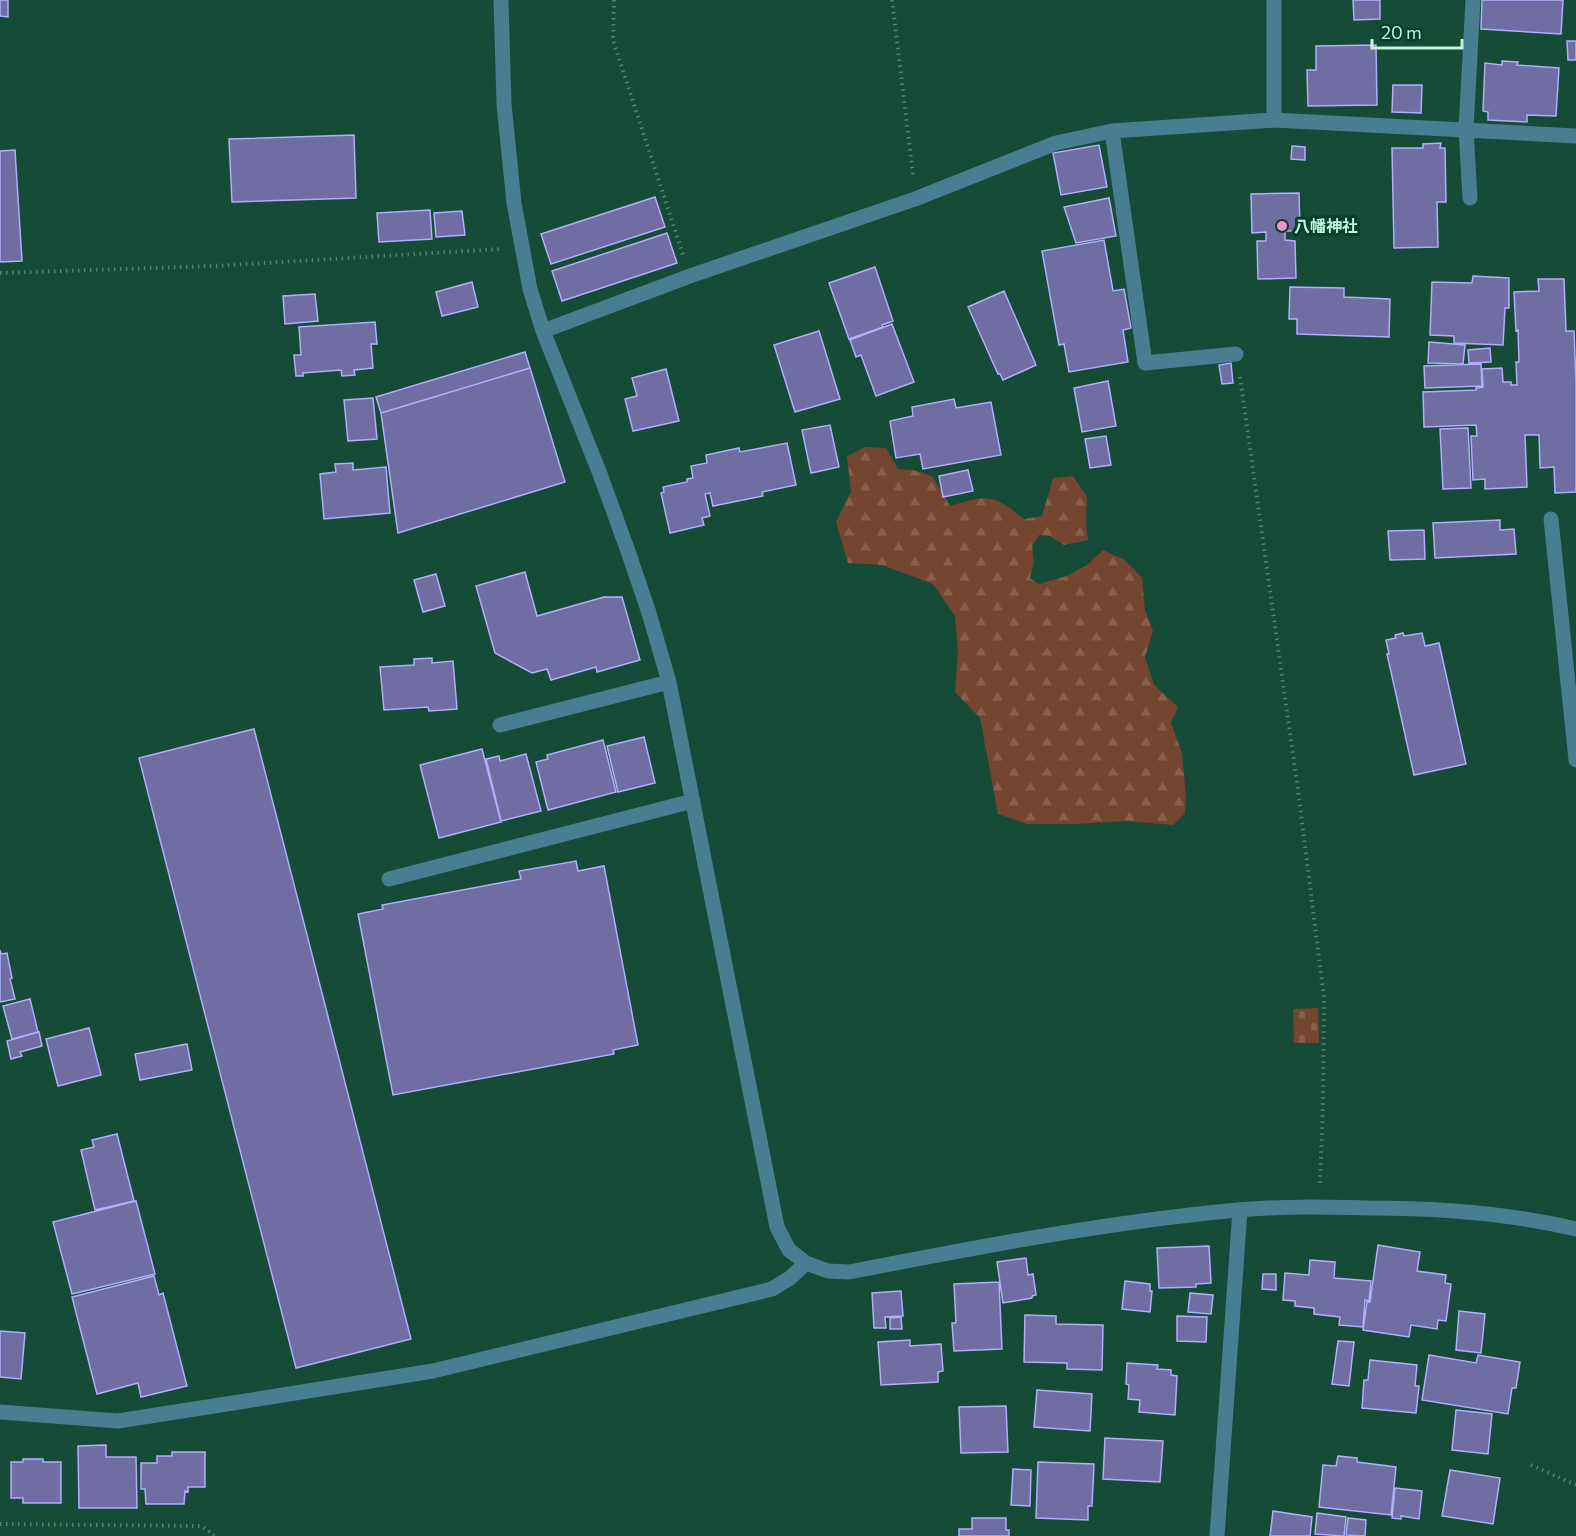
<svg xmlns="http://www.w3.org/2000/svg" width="1576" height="1536" viewBox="0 0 1576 1536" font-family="Commissioner,'Noto Sans JP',sans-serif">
  <defs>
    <pattern id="forest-firs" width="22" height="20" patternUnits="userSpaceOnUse" patternTransform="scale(1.5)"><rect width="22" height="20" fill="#74452f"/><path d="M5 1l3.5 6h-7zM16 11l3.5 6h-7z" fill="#86604d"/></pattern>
    <pattern id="cemetery-stones" width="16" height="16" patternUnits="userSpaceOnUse" patternTransform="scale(1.5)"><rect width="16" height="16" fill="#74452f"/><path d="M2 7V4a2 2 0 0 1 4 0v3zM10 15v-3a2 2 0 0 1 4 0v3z" fill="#86604d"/></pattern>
  </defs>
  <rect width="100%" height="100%" fill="#154b37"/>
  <path fill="url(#forest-firs)" d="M865,447L886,448L898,469L913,470L932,476L950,506C988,495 992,493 1024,519L1042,516L1053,478L1073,476L1087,497L1086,524L1088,540L1064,545L1050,536L1039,535L1032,546L1034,562L1030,578L1039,584L1067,576L1087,565L1103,550L1125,560L1142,578L1145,610L1153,631L1145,657L1154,685L1178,707L1171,723L1182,753L1186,796L1185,813L1173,825L1126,821L1077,824H1028L998,814L980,718L955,692L958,652L955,616L933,584L882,565L848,563L836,522L851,492L847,456Z"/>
  <path fill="url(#cemetery-stones)" d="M1318,1008L1319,1043H1294L1293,1009Z"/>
  <path fill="#6f6da1" stroke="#b1aefb" stroke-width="1.5" d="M0,0H8V17L0,16Z
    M1353,0H1380V19L1354,20Z
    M1482,0H1563L1561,34L1481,29Z
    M1567,41H1576V60H1568Z
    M1376,45L1377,105L1308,106L1307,70H1316V46Z
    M1502,61L1518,62L1517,65L1559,68L1556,116L1527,115V122L1488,120V112L1483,111L1485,63L1502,65Z
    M1393,85H1422L1421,113L1392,112Z
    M354,135L356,198L232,202L229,139Z
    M1441,143L1440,148H1445L1446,202H1437L1438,247L1394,248L1392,148H1423V144Z
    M1099,145L1107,187L1061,195L1053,153Z
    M1292,146L1305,147V160L1291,159Z
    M15,150L22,261L0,262V151Z
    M1299,193L1300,231H1285V240L1295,241L1296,278L1258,279L1257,241H1266V232L1252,233L1251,194Z
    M655,197L665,227L551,264L541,234Z
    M1109,198L1116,236L1076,243L1064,207Z
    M430,210L432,239L379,242L377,213Z
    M462,211L465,235L436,237L434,213Z
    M667,233L677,263L562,301L552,271Z
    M1104,240L1113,291L1124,289L1131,328L1123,330L1128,362L1069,372L1064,344L1059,345L1042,251Z
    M875,267L893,321L882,325L883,327L849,339L829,283Z
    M1473,276L1509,278V308H1505L1503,345L1454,343V336L1430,335L1432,282L1472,283Z
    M1538,279H1564L1566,331H1574L1576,382V492L1555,493L1554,467L1540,468L1539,435H1525L1527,487L1485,489V479L1473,480L1471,436H1477L1476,425L1424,427L1423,392L1476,390V388L1483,387L1482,369L1502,368L1503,382H1511V385H1517L1516,362H1519L1518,330L1516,331L1514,292L1539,291Z
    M472,282L478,307L442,316L436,292Z
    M1290,287L1344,288V297L1390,299L1389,337L1297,334V319H1289Z
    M1004,291L1036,365L1003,380L1000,374H998L968,307Z
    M315,294L318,321L285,324L283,296Z
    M375,322L377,344H371L373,368L354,370L355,375L342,376L341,370L303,373V376H296L294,355H301L299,327Z
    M892,324L914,382L876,396L861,355L856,357L850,340Z
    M819,331L840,399L795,412L774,345Z
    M1429,342L1465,345L1463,364L1428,363Z
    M1490,348L1491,362L1469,363L1468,350Z
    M525,352L530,368L381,413L376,397Z
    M1231,363L1233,383L1222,384L1219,365Z
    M1481,364L1482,386L1425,388L1424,366Z
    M530,368L565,482L398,533L381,413Z
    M666,369L679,421L633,431L625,399L637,396L632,378Z
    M1108,381L1116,426L1082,432L1074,388Z
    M373,398L377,439L348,441L344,400Z
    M954,399L956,408L991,402L1001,455L923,469L920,454L896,458L890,421L913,416L912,407Z
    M830,425L839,467L811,473L802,430Z
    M1468,428L1471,488L1443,489L1440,429Z
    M1106,436L1111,465L1090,468L1085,439Z
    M787,443L796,485L762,492L763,496L713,506L710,493L705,494L710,516L702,518L704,525L670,533L661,493L664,492L663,487L687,482V479L693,478L691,466L707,463L706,455L739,448L740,452Z
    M353,463V470L386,467L390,513L324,519L320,474L336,472L335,464Z
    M968,470L973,491L943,497L939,476Z
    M1500,520V530L1514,529L1516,554L1435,558L1433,523Z
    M1424,530L1425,559L1390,560L1388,531Z
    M525,572L537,616L604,597H622L640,660L597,672L596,667L551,680L547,669L532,673L495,653L476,586Z
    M436,574L445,606L423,612L414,580Z
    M1403,633L1404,636L1422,633L1425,646L1439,643L1466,764L1414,775L1387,654H1389L1386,640L1396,638L1395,635Z
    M432,658V663L453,661L457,709L429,711L428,707L384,710L380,667L414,665V659Z
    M254,729L411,1339L296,1368L139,758Z
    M644,737L655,783L618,792L607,746Z
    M603,740L616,792L548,810L536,762L548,759L547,755Z
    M482,749L501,822L439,838L420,765Z
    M526,754L541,811L501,821L486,759L499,756L500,761Z
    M576,861L578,871L604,866L638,1045L613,1050L614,1054L393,1095L358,914L383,909L382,905L521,879L519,871Z
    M0,950L1,954L7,953L12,978L10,979L15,999L0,1002Z
    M30,999L38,1032L12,1039L3,1006Z
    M89,1028L101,1075L58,1086L46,1039Z
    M39,1032L42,1046L20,1052L22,1056L11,1059L7,1041Z
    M187,1044L192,1070L140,1080L135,1054Z
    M117,1134L134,1201L95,1210L81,1150L94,1147L92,1140Z
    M136,1201L155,1274L72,1294L53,1222Z
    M1378,1245L1420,1252L1417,1271L1446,1275L1445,1283L1451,1284L1446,1321L1438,1320L1437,1329L1411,1325L1409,1337L1363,1330L1367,1302H1370Z
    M1209,1246L1211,1283L1196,1284V1287L1159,1288L1157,1248Z
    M1026,1258L1028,1275L1033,1274L1036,1295L1032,1296V1298L1003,1303L997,1262Z
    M1310,1260L1335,1262L1334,1278L1371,1281L1369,1301L1365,1300L1363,1327L1339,1325L1340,1317L1314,1314V1308L1295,1306V1301L1283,1300L1285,1273L1309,1275Z
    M1263,1274H1276V1290L1262,1289Z
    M154,1276L159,1295L163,1293L187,1386L141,1397L138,1383L97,1394L72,1297Z
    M1125,1281L1150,1284V1291H1152L1150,1312L1122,1309Z
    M999,1282L1002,1349L954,1351L952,1323H956L954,1284Z
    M901,1291L903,1316L885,1317L886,1328H874L872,1293Z
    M1190,1293L1213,1295L1211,1314L1188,1312Z
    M1459,1311L1485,1314L1481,1353L1456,1350Z
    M1025,1315L1056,1316V1324L1103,1325L1102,1370L1067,1369V1363L1024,1362Z
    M1177,1316L1207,1317L1206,1342L1177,1341Z
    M901,1317L902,1329H890V1318Z
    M0,1331L25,1333L21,1379L0,1377Z
    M910,1340V1346L941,1344L943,1371L938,1372V1382L881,1385L878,1342Z
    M1338,1341L1354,1342L1349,1386L1332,1384Z
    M1429,1355L1476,1363L1478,1355L1520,1362L1516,1388H1512L1508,1414L1422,1400Z
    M1370,1360L1417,1365L1415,1386H1419L1416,1413L1362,1408L1364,1380H1368Z
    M1127,1363L1158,1365L1157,1369L1171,1370V1375L1177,1376L1175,1415L1139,1412L1140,1400L1128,1399L1129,1385L1126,1384Z
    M1037,1390L1092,1394L1090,1431L1034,1427Z
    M1006,1406L1008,1452L961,1453L959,1407Z
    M1456,1410L1492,1414L1488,1454L1452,1450Z
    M1105,1438L1163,1441L1160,1482L1103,1479Z
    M106,1445V1457H136L137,1508H79L78,1446Z
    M172,1452H205V1487H188V1492L185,1491L184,1504H146L145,1489H141V1463H157V1456H172Z
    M1338,1456L1357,1458V1462L1396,1467L1391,1515L1319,1507L1323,1465L1336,1466Z
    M23,1459H43V1462H61V1503H23V1498H11V1462H23Z
    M1038,1462L1094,1464L1092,1506H1088V1520L1036,1518Z
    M1013,1469L1031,1470L1030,1506L1011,1505Z
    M1450,1470L1500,1478L1493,1524L1442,1516Z
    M1395,1488L1422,1491L1419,1519L1401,1516V1519L1392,1518Z
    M1273,1511L1312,1517L1310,1536H1270Z
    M1317,1513L1346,1517L1344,1536L1315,1534Z
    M972,1518H1006V1530H1009V1536H959V1529H972Z
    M1348,1518L1366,1520L1365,1536L1346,1535Z"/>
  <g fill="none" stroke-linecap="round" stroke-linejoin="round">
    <path stroke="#51846f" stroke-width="4" stroke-dasharray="1.5 4.5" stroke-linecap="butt" d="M614,0L613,40L683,255
      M892,0L913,175
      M0,273L214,266L500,249
      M1240,377L1298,790L1324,998L1323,1106L1320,1185
      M1531,1465L1576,1485
      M0,1524L201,1526L210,1532L214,1536"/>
    <path stroke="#497d91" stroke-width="15" d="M501,0L504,104L514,203L530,289L543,331L600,474L629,554L649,613L669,682L777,1227L789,1250L806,1263L828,1271L849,1272C978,1247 1107,1222 1238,1210C1282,1206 1326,1207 1369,1208C1439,1208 1508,1213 1576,1229
      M1274,120V0
      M1112,131L1145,363L1236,354
      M1470,198L1466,129L1473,0
      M543,331L690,276L915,199L1056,143L1112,131L1274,120L1576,136
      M1551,519L1576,760
      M500,725L669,682
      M389,879L693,801
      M0,1412L118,1421L233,1403L433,1371L772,1289L790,1278L806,1263
      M1217,1536L1240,1210"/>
  </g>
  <circle fill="#f890cc" stroke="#06402d" stroke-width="2" cx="1282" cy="226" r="6"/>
  <g text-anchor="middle" stroke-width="6" stroke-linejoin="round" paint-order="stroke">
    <g font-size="16" font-weight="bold" fill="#c5f2dd" stroke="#06402d" text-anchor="start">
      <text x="1294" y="232">八幡神社</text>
    </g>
  </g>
  <path d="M1372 39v9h90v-9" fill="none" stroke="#c5f2dd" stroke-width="3"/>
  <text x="1381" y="39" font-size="18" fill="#c5f2dd" stroke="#06402d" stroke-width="4.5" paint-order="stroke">20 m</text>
</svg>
